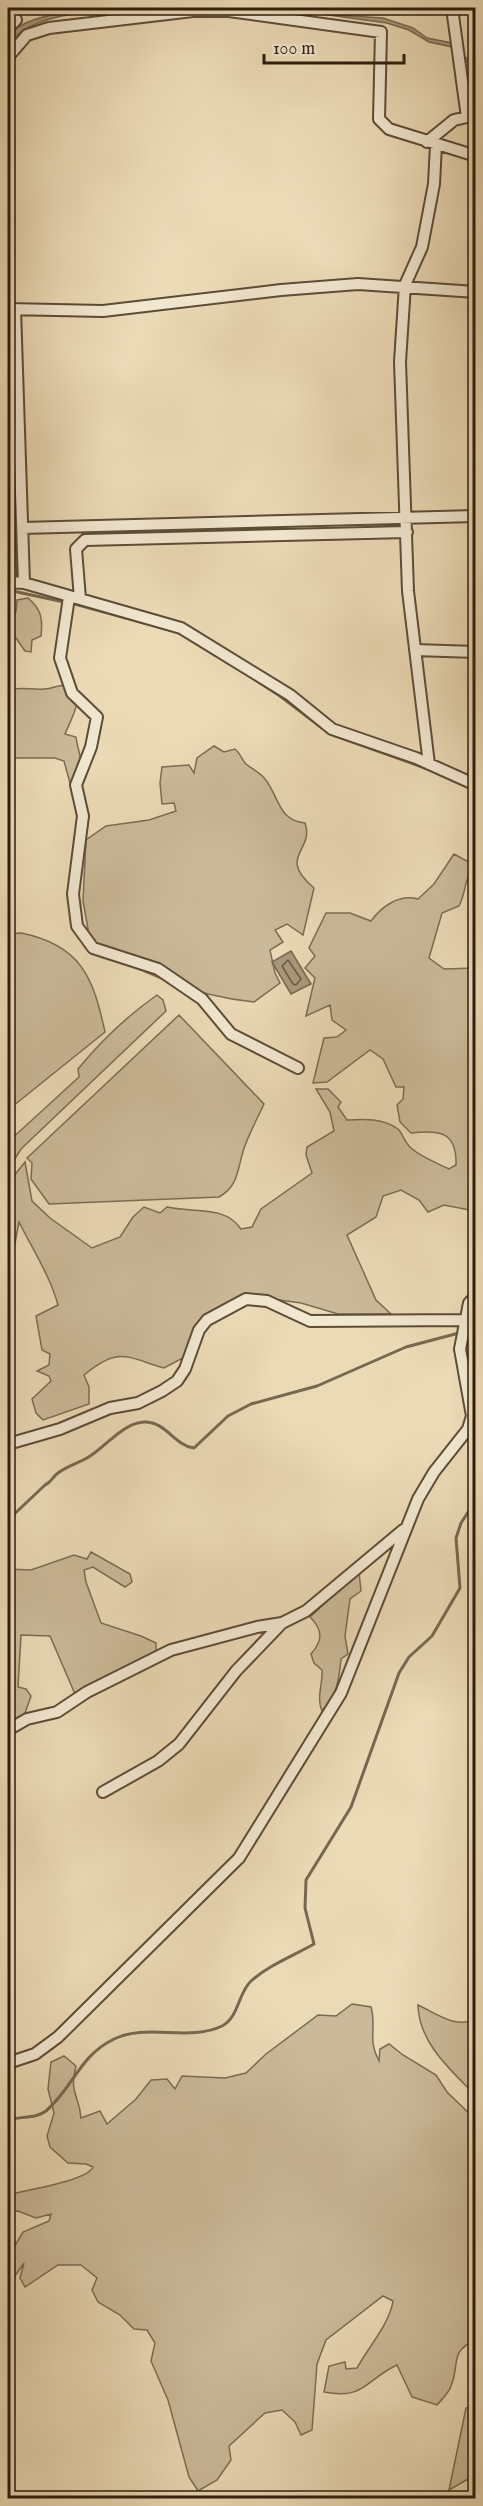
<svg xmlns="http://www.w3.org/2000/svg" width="483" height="2506" viewBox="0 0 483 2506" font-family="'IM FELL English',serif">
  <rect width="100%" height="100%" fill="#ebdab6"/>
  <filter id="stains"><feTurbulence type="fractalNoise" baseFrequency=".00333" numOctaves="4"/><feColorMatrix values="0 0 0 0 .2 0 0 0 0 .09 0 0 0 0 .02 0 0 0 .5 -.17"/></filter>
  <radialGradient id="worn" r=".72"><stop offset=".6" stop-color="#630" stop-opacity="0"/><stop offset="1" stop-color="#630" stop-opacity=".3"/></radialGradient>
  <path fill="#cbba99" stroke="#7c6b53" stroke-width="1.5" d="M28,598C41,609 43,618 41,636L32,640L31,652L25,651L16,638L8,632V620L16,612L17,600Z
    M8,675L13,689C24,687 33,690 44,689C56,689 56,683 74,686C82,703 72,717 65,734L76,737C79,759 88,765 70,783L64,761L55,758H8Z
    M214,746L224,752L235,749C241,754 241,759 246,764C252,769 260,772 265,779C279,796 278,821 305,823C315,851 276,856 314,888L303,935L287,924L275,930L283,942L270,950L275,973L280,983L254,1002C196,996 137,974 90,940L83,901L86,840L106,826L149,820L176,811L174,803L162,804L160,783L162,767L189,765L194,773L197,758Z
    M454,854L474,865C463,882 467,890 459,906L442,913L429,958L444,969L475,968V1211L444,1205L428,1212L419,1200L401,1190L383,1196L376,1217L347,1235L376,1300L391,1314H338L301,1303L265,1298L231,1306L205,1330L185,1357L164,1368C126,1357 119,1346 84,1375L89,1387V1404L43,1420L36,1413L32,1399L51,1381L49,1376L37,1371L49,1365L50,1354L42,1350L36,1316L58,1305C50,1276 33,1250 19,1222L13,1254L8,1258V1219L14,1212L9,1182L25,1162L32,1201L50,1218L92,1248L120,1237L133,1217L144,1207L160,1213L167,1207C193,1213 225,1205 241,1229L252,1227L261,1209L312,1173L306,1155L307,1147L334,1131L330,1112L316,1089H328L341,1102L338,1107L347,1120C364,1119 383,1118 398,1129C403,1134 405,1143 411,1148C421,1157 437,1163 449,1169L456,1165C457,1131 439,1130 411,1133L400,1122L397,1105L403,1099L404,1087H396L383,1059L370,1050L327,1082L313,1083L324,1038L337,1037L346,1030L332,1020L330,1005L306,1016L315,978L305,968L315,956L309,948L326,913H350L371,921C382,906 399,894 418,899L434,884Z
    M21,933C81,945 93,977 105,1032L8,1110V934Z
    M157,995L163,1000L166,1011L21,1149L8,1170V1142L79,1077L78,1069C101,1041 127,1016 157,995Z
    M179,1015L264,1104C258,1117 251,1130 246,1143C237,1164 241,1185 219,1197L49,1204L31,1179L32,1163L27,1158Z
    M91,1552L130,1574L132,1582L125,1587L93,1567L84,1570L86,1582L101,1623L141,1636L156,1643V1652L75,1694L50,1636L21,1635L18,1687L26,1689L31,1696L24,1716L8,1726V1569L31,1570L74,1555L87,1559Z
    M359,1572L361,1591L350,1599L345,1636L348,1654L341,1659C339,1680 337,1695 322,1711C316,1698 323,1684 322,1670L314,1663L311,1654C323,1640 323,1630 310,1617Z
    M352,2004L371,2007C377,2029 367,2039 379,2061L380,2049L389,2044L403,2055L436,2075L447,2092L475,2119V2340C449,2352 460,2365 451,2386C449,2393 441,2400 437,2405L412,2397L397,2365C365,2380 365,2400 324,2392L329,2366L345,2362L346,2369L357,2368C369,2346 389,2325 393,2301L383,2296L326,2340L317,2364L312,2430L301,2435L295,2422L282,2410L265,2413L229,2446L231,2460L217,2480L198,2491L189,2477L168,2400L151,2361L155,2343L147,2330L134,2329L120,2315L98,2302L92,2290L97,2278L81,2265H58L25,2287L20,2278L24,2263L8,2286V2257L23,2232L49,2221L51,2214L36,2218L18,2211L8,2212V2195C25,2190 87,2181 93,2167L86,2164L68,2163L50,2147L47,2136L54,2113L48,2089L51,2062L64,2056L76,2066C69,2096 79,2093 81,2118L100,2111L107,2124L136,2099L151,2080L167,2079L175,2089L182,2076L225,2078L246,2073L266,2054L318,2015L336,2016Z
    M418,2005C437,2014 455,2028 475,2020V2095C450,2069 419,2043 418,2005Z
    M475,2405V2475L449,2490L466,2408Z"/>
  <path fill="#aa997d" stroke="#786750" stroke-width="1.5" d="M112,8H139C98,12 35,10 8,44C9,12 89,11 112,8Z
    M277,8H305L335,15L383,18L413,28L427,38L452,43L466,58L475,62V65L465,61L457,48L429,42L409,30L387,23Z
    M291,951L311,984L291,994L272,962Z"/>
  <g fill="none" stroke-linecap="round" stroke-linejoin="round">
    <path stroke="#6c5a45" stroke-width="1.5" d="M288,960L301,979L296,985L293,984L282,966Z"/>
    <path stroke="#786750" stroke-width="3" d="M8,590L64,602
      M71,603L148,624
      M172,630L185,636
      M242,671L280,696L330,734L428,769
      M470,788L476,792
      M466,1331L476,1326
      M8,1520L45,1485C52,1482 52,1477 58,1473C67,1466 78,1463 87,1458C105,1448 124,1421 146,1422C167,1423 174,1445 194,1448L228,1416L251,1404L317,1386L406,1347L459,1333
      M8,2121C20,2115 34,2120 46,2111C73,2088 79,2056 114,2039C146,2023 189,2042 222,2026C239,2017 238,1993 251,1981C269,1965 293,1956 314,1944L305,1908L306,1880L351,1807L399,1673L409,1657L432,1636L460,1588L456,1538L461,1523L476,1500"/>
    <defs>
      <path id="street" d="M8,28L16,20L11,8
        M8,57L27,35L49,28L193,11H229L381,32L379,119L389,129L476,156
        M427,142L454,120L467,117L452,8
        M8,309L103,311L281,290L358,284L476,292
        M15,309L24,583
        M8,472L11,583
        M22,528L476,516
        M8,582L24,583L181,628L290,695L332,729L416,758L476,785
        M69,597L60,658L72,693L97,717L91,747L76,785L83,816L73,894L77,926L93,948L158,969L202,999L231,1034L298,1068
        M80,599L76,549L85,540L407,532
        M415,650L476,652
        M429,764L408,591L400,362L405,285L422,247L434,184L436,145
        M8,1444L60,1429L110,1408L138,1403L162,1391L177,1381L185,1369L199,1330L207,1320L246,1299L267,1301L310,1321L464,1320
        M8,1730L27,1719L57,1712L87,1692L171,1650L257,1627L282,1623L306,1611L403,1530
        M103,1792L158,1761L179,1744L236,1671L282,1623
        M8,2063L35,2054L58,2037L239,1858L341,1693L418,1499L434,1472L468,1429L472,1416L460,1349L469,1303L476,1296"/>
    </defs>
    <use href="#street" stroke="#5c4c37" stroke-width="14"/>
    <use href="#street" stroke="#f2e7d0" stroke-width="10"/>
  </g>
  <rect width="483" height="2506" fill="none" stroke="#ebdab6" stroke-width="30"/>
  <rect x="9" y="9" width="465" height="2488" fill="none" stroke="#2d1c0d" stroke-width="3"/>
  <rect x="15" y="15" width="453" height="2476" fill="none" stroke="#2d1c0d" stroke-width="1.5"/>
  <path d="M264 54v9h140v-9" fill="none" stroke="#2d1c0d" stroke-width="3"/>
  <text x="273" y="54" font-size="18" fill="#2d1c0d" stroke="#f2e7d0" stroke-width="4.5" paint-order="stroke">100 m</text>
  <rect width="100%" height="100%" filter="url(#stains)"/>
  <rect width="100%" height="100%" fill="url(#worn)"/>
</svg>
